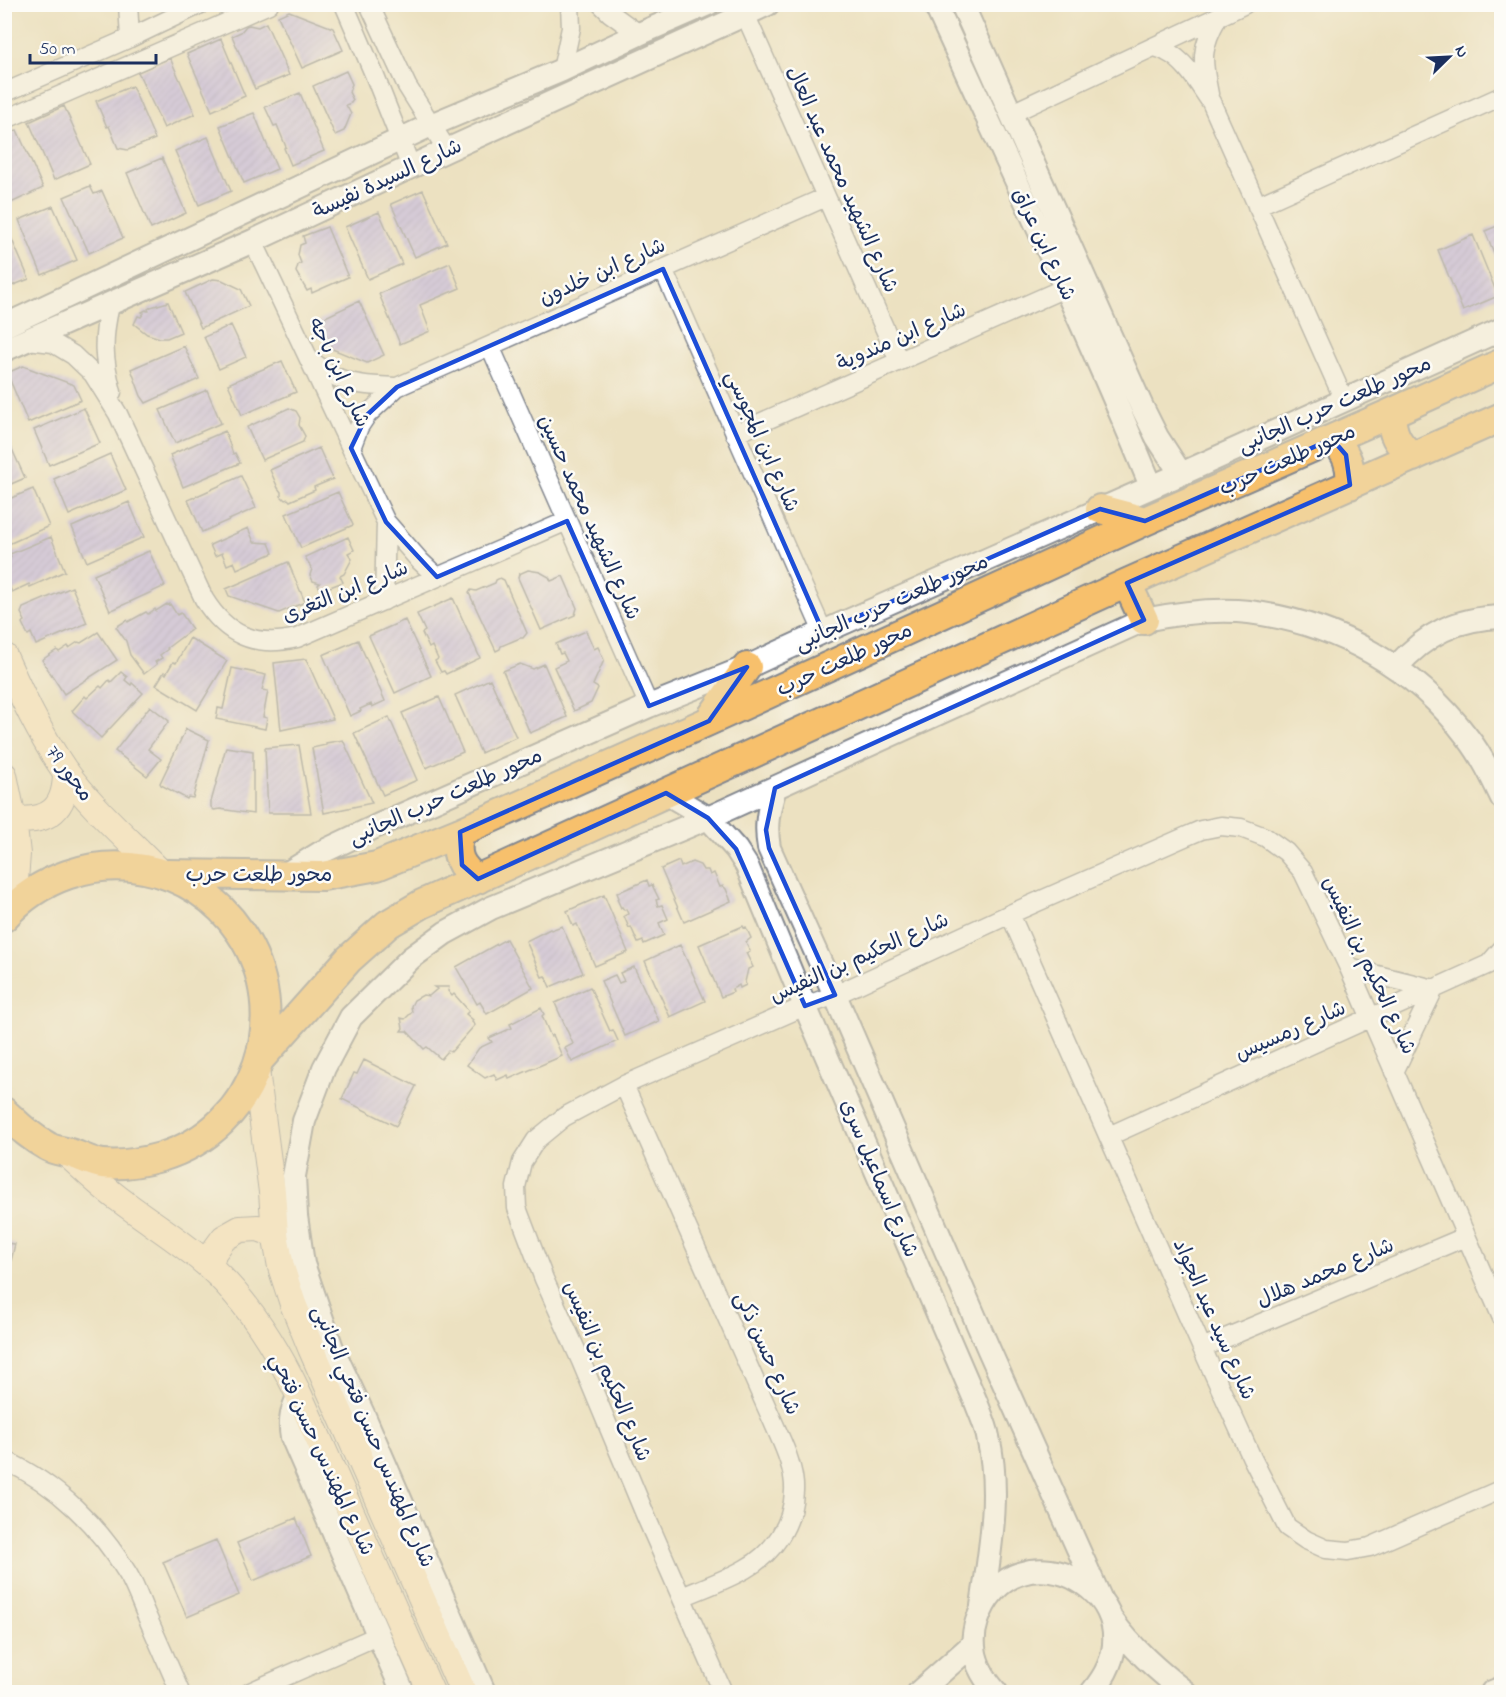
<svg xmlns="http://www.w3.org/2000/svg" width="1506" height="1697" viewBox="0 0 1506 1697" font-family="'Indie Flower','Playpen Sans Arabic',sans-serif">
  <defs>
    <pattern id="building-hatch" width="6" height="6" patternUnits="userSpaceOnUse" patternTransform="scale(1.5)"><rect width="6" height="6" fill="#baaff2"/><path d="M-1 1l2-2M0 6l6-6M5 7l2-2" fill="none" stroke="#968fc7"/></pattern>
  </defs>
  <rect width="100%" height="100%" fill="#fdfcf7"/>
  <filter id="ink" filterUnits="userSpaceOnUse"><feTurbulence type="fractalNoise" baseFrequency=".0167" numOctaves="2"/><feDisplacementMap in="SourceGraphic" scale="12" xChannelSelector="R" yChannelSelector="G"/><feConvolveMatrix kernelMatrix="1 2 1 2 8 2 1 2 1" color-interpolation-filters="sRGB"/></filter>
  <filter id="wash" filterUnits="userSpaceOnUse"><feTurbulence type="fractalNoise" baseFrequency=".008" numOctaves="4" result="noise"/><feDisplacementMap in="SourceGraphic" scale="24" xChannelSelector="R" yChannelSelector="G"/><feGaussianBlur stdDeviation="1.35" result="paint"/><feColorMatrix in="noise" values="0 0 0 0 0 0 0 0 0 0 0 0 0 0 0 0 0 1.4 0 .05"/><feComposite in="paint" operator="in"/></filter>
  <g filter="url(#wash)">
    <rect width="100%" height="100%" fill="#ece1c1"/>
    <g id="blocks">
      <path fill="url(#building-hatch)" d="M289,11L333,28L343,50L302,68L278,16Z
        M266,23L289,75L255,89L232,36L241,32L246,26L249,25L258,27Z
        M221,39L245,96L212,111L187,54Z
        M170,58L195,114L164,128L138,72Z
        M346,71L352,84L349,92L353,100L351,103L346,105L351,114L344,131L335,135L313,86Z
        M132,86L155,139L128,150L118,148L109,126L107,127L96,101Z
        M300,93L324,151L291,165L284,148L286,147L277,125L274,126L265,107Z
        M64,106L90,164L54,180L29,122Z
        M254,113L277,169L244,183L220,126Z
        M17,130L43,188L11,203L4,188V136Z
        M208,137L231,191L199,205L175,151Z
        M162,158L186,213L151,229L127,173Z
        M90,186L94,194L102,191L123,238L89,253L64,197Z
        M423,190L447,243L415,257L391,204Z
        M53,206L77,260L42,275L19,220Z
        M379,212L402,264L368,279L345,227Z
        M4,221L29,279L4,289Z
        M1502,224V270H1501L1485,231Z
        M327,227L348,277L312,293L311,289L307,291L296,272L298,265L301,263L298,255L300,245L305,243L303,236Z
        M1473,235L1498,296L1463,311L1438,250Z
        M450,263L460,288L420,305L430,331L400,344L379,294Z
        M213,279L222,280L241,289L249,306L201,328L185,292Z
        M359,301L384,355L367,363L332,349L319,320Z
        M168,302L181,332L167,338H160L147,334L134,324L138,316L141,317L144,313L142,312L146,310L147,311H149L148,309L151,307Z
        M231,325L246,357L219,369L204,337Z
        M184,346L199,379L146,403L141,396L131,369Z
        M282,361L296,392L242,415L228,384Z
        M23,366L74,385L81,400L28,423L7,373Z
        M207,390L221,423L175,443L160,410Z
        M84,408L100,443L49,465L34,430Z
        M289,408L296,411L300,418L299,425L305,436L303,442L262,460L247,427Z
        M225,431L233,454L235,453L240,463L183,487L170,455Z
        M7,438L25,478L4,487V440Z
        M319,448L333,479L314,487L315,490L290,501L288,499L285,500L281,496V492L278,488L270,470Z
        M110,454L126,490L69,515L54,479Z
        M241,476L256,508L202,532L188,500Z
        M33,489L49,526L4,546V501Z
        M338,492L353,525L301,548L286,514Z
        M129,502L144,537L87,562L72,527Z
        M248,528L254,542L269,543L273,553L237,569L234,562L227,565L222,553L215,556L210,545Z
        M51,537L65,571L30,587L29,584L12,592L8,584L4,586V560L11,557L10,554Z
        M348,537L354,550L348,553L352,559L344,574L340,576L343,582L325,589L320,588L318,585L320,583L313,581L310,575L312,569L305,557Z
        M149,551L165,586L110,611L94,575Z
        M288,562L305,602L279,613L229,596L226,589Z
        M528,570L540,572L549,577L551,581L563,576L577,608L575,615L541,630L518,578L519,574Z
        M500,578L504,580L527,633L523,638H520L501,646L500,649L496,651L469,593L471,590L476,591L495,583L496,580Z
        M72,587L87,623L36,645L31,633L28,635L22,623L25,621L21,613L23,608Z
        M453,598L480,658L446,674L444,671L441,672L435,661L438,659L432,646L429,648L422,633L425,631L417,614Z
        M167,604L168,605L170,604L177,615L181,613L192,629L167,648L168,649L160,655L162,658L155,662L157,664L144,674L130,655L126,641L116,627L127,620L128,622L146,612L148,614L155,609L156,611Z
        M405,620L431,676L395,693L369,636Z
        M586,631L594,649L598,647L604,660L593,685L598,688L591,703L574,711L554,667L567,661L563,653L560,654L556,644Z
        M98,632L117,660L64,694L42,660L57,650L59,652L68,646L69,648L78,642L81,643Z
        M190,638L227,661L197,710L156,685L164,672L166,674L173,662L176,663Z
        M358,640L385,701L372,707L371,704L360,709L361,711L350,716L323,655Z
        M306,659L333,719L281,730L274,663Z
        M520,664L533,669L544,664L567,717L530,733L503,671Z
        M232,668L266,675L262,690L268,691L263,717L267,718L265,729L216,719L218,708L223,709Z
        M121,672L127,677L125,680L131,685L132,683L143,693L101,738L72,711L85,696L87,698L100,686L102,688L109,680L111,682Z
        M490,679L516,737L481,753L455,695Z
        M439,697L463,752L426,768L402,713Z
        M150,706L169,721L148,749L161,759L147,776L115,751Z
        M389,717L417,780L383,795L354,733Z
        M186,729L209,740L193,798L188,797L187,799L161,785L160,783Z
        M343,740L372,803L324,813L312,748L326,745V743Z
        M299,745L311,813H268L265,748Z
        M226,747L253,751V814L220,809L214,810L211,807V802Z
        M679,861L681,867L692,862L700,865L703,870H708L710,875L714,873L720,887L723,886L726,889L731,901L684,922L661,869Z
        M647,880L649,886L652,885L659,899L656,900L658,906L662,905L668,919L659,923L664,935L644,944L643,941L638,943L631,927L629,928L624,916L628,914L626,909L624,910L622,907L621,908L617,899L619,898L617,893Z
        M604,895L628,952L595,966L577,924L573,926L567,911Z
        M562,926L583,973L550,987L545,976L542,977L526,941L550,929L551,930Z
        M743,926L744,928L746,927L751,938L746,942L750,951L746,953L753,967L748,969L745,982L746,985L740,988L739,985L732,989L733,992L721,997L699,945Z
        M506,939L533,988L487,1014L480,1002L477,1004L456,967Z
        M680,945L705,1001L670,1017L645,961Z
        M634,967L659,1021L625,1036L601,981L615,975L619,983L624,981L620,973Z
        M434,987H449L448,991L452,996L454,994L469,1011L466,1014L473,1020L472,1022L475,1025L451,1052L448,1051L441,1059L427,1047L424,1049L407,1031H401L403,1028L401,1018L405,1019L412,1012L411,1006L414,1000L423,995L429,996L437,989Z
        M590,987L610,1031L613,1030L618,1041L572,1062L565,1048L573,1044L555,1003Z
        M541,1008L544,1014L542,1016L551,1037L553,1035L562,1056L509,1079L508,1075L497,1080L494,1074L485,1078L467,1065L479,1048L492,1042L489,1038L512,1028L510,1024Z
        M364,1060L416,1086L396,1126L342,1099L354,1073L357,1074Z
        M4,1243L15,1244L5,1287H4Z
        M296,1518L311,1556L253,1581L237,1543Z
        M216,1540L239,1595L187,1617L163,1562Z
        M341,1686L361,1689L370,1692H325Z"/>
    </g>
  </g>
  <g filter="url(#ink)">
    <use href="#blocks" fill-opacity="0" stroke="#848890" stroke-width="1.5"/>
    <g fill="none" stroke-linecap="round" stroke-linejoin="round">
      <defs>
        <path id="minor" d="M128,4L130,38
          M344,4L374,74L411,167
          M369,4L407,86L447,150
          M601,4L610,13L639,34
          M745,14L899,361
          M1153,47C1158,48 1163,49 1167,52C1186,61 1199,85 1211,102L1344,400
          M562,70L571,28L570,4
          M4,93L130,38L201,4
          M1209,94C1202,60 1200,48 1218,17
          M1012,113L1245,4
          M4,120L269,4
          M1257,206L1502,96
          M253,241L386,522L420,561L437,577
          M663,269L823,632
          M110,305C102,339 103,359 112,392
          M28,340L53,343L73,355L93,374L118,414L204,599C226,635 255,648 297,638L567,521
          M490,346L649,706
          M310,360C318,366 326,372 334,376C353,386 376,386 397,387
          M735,434L1076,283
          M351,448L359,427L367,415L397,387L826,197
          M384,601L386,522
          M1010,914L1202,1348L1252,1458L1287,1527L1306,1540L1326,1549L1348,1551L1370,1547L1502,1489
          M1349,968L1434,989L1394,1072
          M624,1085L782,1442C788,1456 795,1475 794,1491C793,1524 774,1553 745,1569C726,1580 703,1588 682,1597
          M1109,1136L1489,964L1502,949
          M1202,1348L1465,1237
          M4,1460C57,1484 99,1526 128,1574C135,1586 140,1600 145,1612C157,1639 169,1666 180,1692
          M250,1692L377,1636
          M723,1692L647,1519L581,1361L544,1279L517,1208L516,1187L522,1162L536,1140L564,1117L624,1085L805,1006L835,995L1010,914L1187,836L1201,830L1221,826L1241,828L1265,837L1286,852L1303,872L1349,968L1502,1318"/>
        <path id="tertiary" d="M935,4C1008,164 1084,323 1151,486
          M962,4L1142,407L1157,437L1181,474
          M4,326L431,125L562,70L639,34L708,4
          M4,350L253,241L447,150L768,4
          M1396,667C1426,634 1456,618 1502,617
          M775,788C768,811 765,825 769,848L835,995L989,1350L1101,1600
          M666,793L708,818L736,849L747,866L805,1006L976,1402C980,1413 986,1425 988,1437C1001,1493 990,1550 982,1606
          M281,877L320,853L379,825L649,706L747,667L823,632L1181,474L1502,329
          M299,1395C292,1409 289,1421 292,1437L403,1692
          M1112,1620C1133,1649 1157,1670 1185,1692
          M484,1692L364,1416L332,1348L303,1264L296,1216L294,1176L304,1121L324,1068L351,1017L411,958L445,933L491,908L708,818L1144,620C1178,613 1214,608 1249,612C1337,623 1415,667 1468,738C1482,756 1492,777 1502,798
          M919,1692L973,1644
          M996,1692C978,1672 968,1648 977,1621C1013,1513 1172,1597 1092,1692
          M1492,1692L1502,1688"/>
        <path id="secondary" d="M4,656C22,696 40,735 65,771C92,808 128,839 160,872
          M4,775L13,819L17,854L13,907
          M13,819C49,823 66,809 66,772
          M256,1070L272,1192L275,1234L281,1267L293,1304L311,1348L463,1692
          M67,1154C84,1169 101,1186 119,1199C149,1222 183,1242 211,1268C249,1303 277,1349 299,1395L431,1692
          M210,1267L213,1253L224,1238L240,1229L258,1228L275,1234"/>
        <path id="primary" d="M1391,413C1392,435 1397,443 1413,457
          M1332,439C1347,452 1352,466 1350,485
          M1100,509L1145,521
          M1127,583L1144,620
          M710,719L747,667
          M460,832C454,854 459,867 478,879
          M168,874L323,876L377,866L460,832L709,721L1145,521L1391,413L1502,363
          M4,917C39,878 92,859 144,869C183,876 218,899 240,932C295,1014 258,1128 161,1157C143,1162 123,1166 103,1164C93,1163 82,1157 73,1154C64,1151 54,1151 47,1146C30,1137 18,1125 4,1112
          M260,1059L349,959L388,924L422,904L1127,583L1502,417"/>
      </defs>
      <use href="#minor" stroke="#848890" stroke-width="21"/>
      <use href="#tertiary" stroke="#848890" stroke-width="26"/>
      <use href="#secondary" stroke="#848890" stroke-width="28"/>
      <use href="#primary" stroke="#848890" stroke-width="32"/>
      <use href="#minor" stroke="#fff" stroke-width="18"/>
      <use href="#tertiary" stroke="#fff" stroke-width="22"/>
      <use href="#secondary" stroke="#fce6c4" stroke-width="26"/>
      <use href="#primary" stroke="#f7c06c" stroke-width="28"/>
    </g>
  </g>
  <path d="M0 0H1506V1697H0ZM663,269L823,632L1100,509L1145,521L1332,439L1346,455L1350,485L1127,583L1144,620L775,788L766,830L769,848L835,995L805,1006L736,849L708,818L666,793L478,879L462,865L460,832L709,721L747,667L649,706L567,521L437,577L386,522L351,448L367,415L397,387Z" fill="#ece1c1" fill-opacity=".55" fill-rule="evenodd"/>
  <path fill="none" stroke="#1d4ed8" stroke-width="4.5" stroke-linejoin="round" d="M663,269L823,632L1100,509L1145,521L1332,439L1346,455L1350,485L1127,583L1144,620L775,788L766,830L769,848L835,995L805,1006L736,849L708,818L666,793L478,879L462,865L460,832L709,721L747,667L649,706L567,521L437,577L386,522L351,448L367,415L397,387Z"/>
  <g text-anchor="middle" stroke-width="5" stroke-linejoin="round" paint-order="stroke">
    <g font-size="21" fill="#1b2f5e" stroke="#fdfcf7">
      <text transform="translate(387 178) rotate(-25)" y="7">شارع السيدة نفيسة</text>
      <text transform="translate(843 179) rotate(66)" y="7">شارع الشهيد محمد عبد العال</text>
      <text transform="translate(1045 244) rotate(65)" y="7">شارع ابن عراق</text>
      <text transform="translate(602 271) rotate(-24)" y="7">شارع ابن خلدون</text>
      <text transform="translate(901 336) rotate(-24)" y="7">شارع ابن مندوية</text>
      <text transform="translate(340 372) rotate(65)" y="7">شارع ابن باجه</text>
      <text transform="translate(1334 404) rotate(-24)" y="7">محور طلعت حرب الجانبى</text>
      <text transform="translate(763 441) rotate(66)" y="7">شارع ابن المجوسي</text>
      <text transform="translate(1287 459) rotate(-24)" y="7">محور طلعت حرب</text>
      <text transform="translate(590 517) rotate(66)" y="7">شارع الشهيد محمد حسين</text>
      <text transform="translate(345 591) rotate(-22)" y="7">شارع ابن التغرى</text>
      <text transform="translate(891 602) rotate(-24)" y="7">محور طلعت حرب الجانبى</text>
      <text transform="translate(844 659) rotate(-25)" y="7">محور طلعت حرب</text>
      <text transform="translate(70 773) rotate(53)" y="7">محور 79</text>
      <text transform="translate(445 796) rotate(-24)" y="7">محور طلعت حرب الجانبى</text>
      <text x="259" y="881">محور طلعت حرب</text>
      <text transform="translate(859 957) rotate(-24)" y="7">شارع الحكيم بن النفيس</text>
      <text transform="translate(1370 965) rotate(65)" y="7">شارع الحكيم بن النفيس</text>
      <text transform="translate(1290 1030) rotate(-24)" y="7">شارع رمسيس</text>
      <text transform="translate(880 1178) rotate(67)" y="7">شارع اسماعيل سرى</text>
      <text transform="translate(1325 1272) rotate(-23)" y="7">شارع محمد هلال</text>
      <text transform="translate(1215 1319) rotate(66)" y="7">شارع سيد عبد الجواد</text>
      <text transform="translate(768 1353) rotate(66)" y="7">شارع حسن ذكى</text>
      <text transform="translate(608 1371) rotate(67)" y="7">شارع الحكيم بن النفيس</text>
      <text transform="translate(374 1436) rotate(67)" y="7">شارع المهندس حسن فتحي الجانبى</text>
      <text transform="translate(323 1454) rotate(65)" y="7">شارع المهندس حسن فتحي</text>
    </g>
  </g>
  <rect width="1506" height="1697" fill="none" stroke="#fdfcf7" stroke-width="24"/>
  <g transform="translate(1449 57) rotate(66)" stroke="#fdfcf7" stroke-width="4.5" paint-order="stroke">
  <path d="M0-4.5L10 22L0 15L-10 22Z" fill="#1b2f5e"/>
  <text y="-9" font-size="16" font-weight="bold" text-anchor="middle" fill="#1b2f5e">N</text>
  </g>
  <path d="M30 54v9h126v-9" fill="none" stroke="#1b2f5e" stroke-width="3"/>
  <text x="39" y="54" font-size="18" fill="#1b2f5e" stroke="#fdfcf7" stroke-width="4.5" paint-order="stroke">50 m</text>
</svg>
